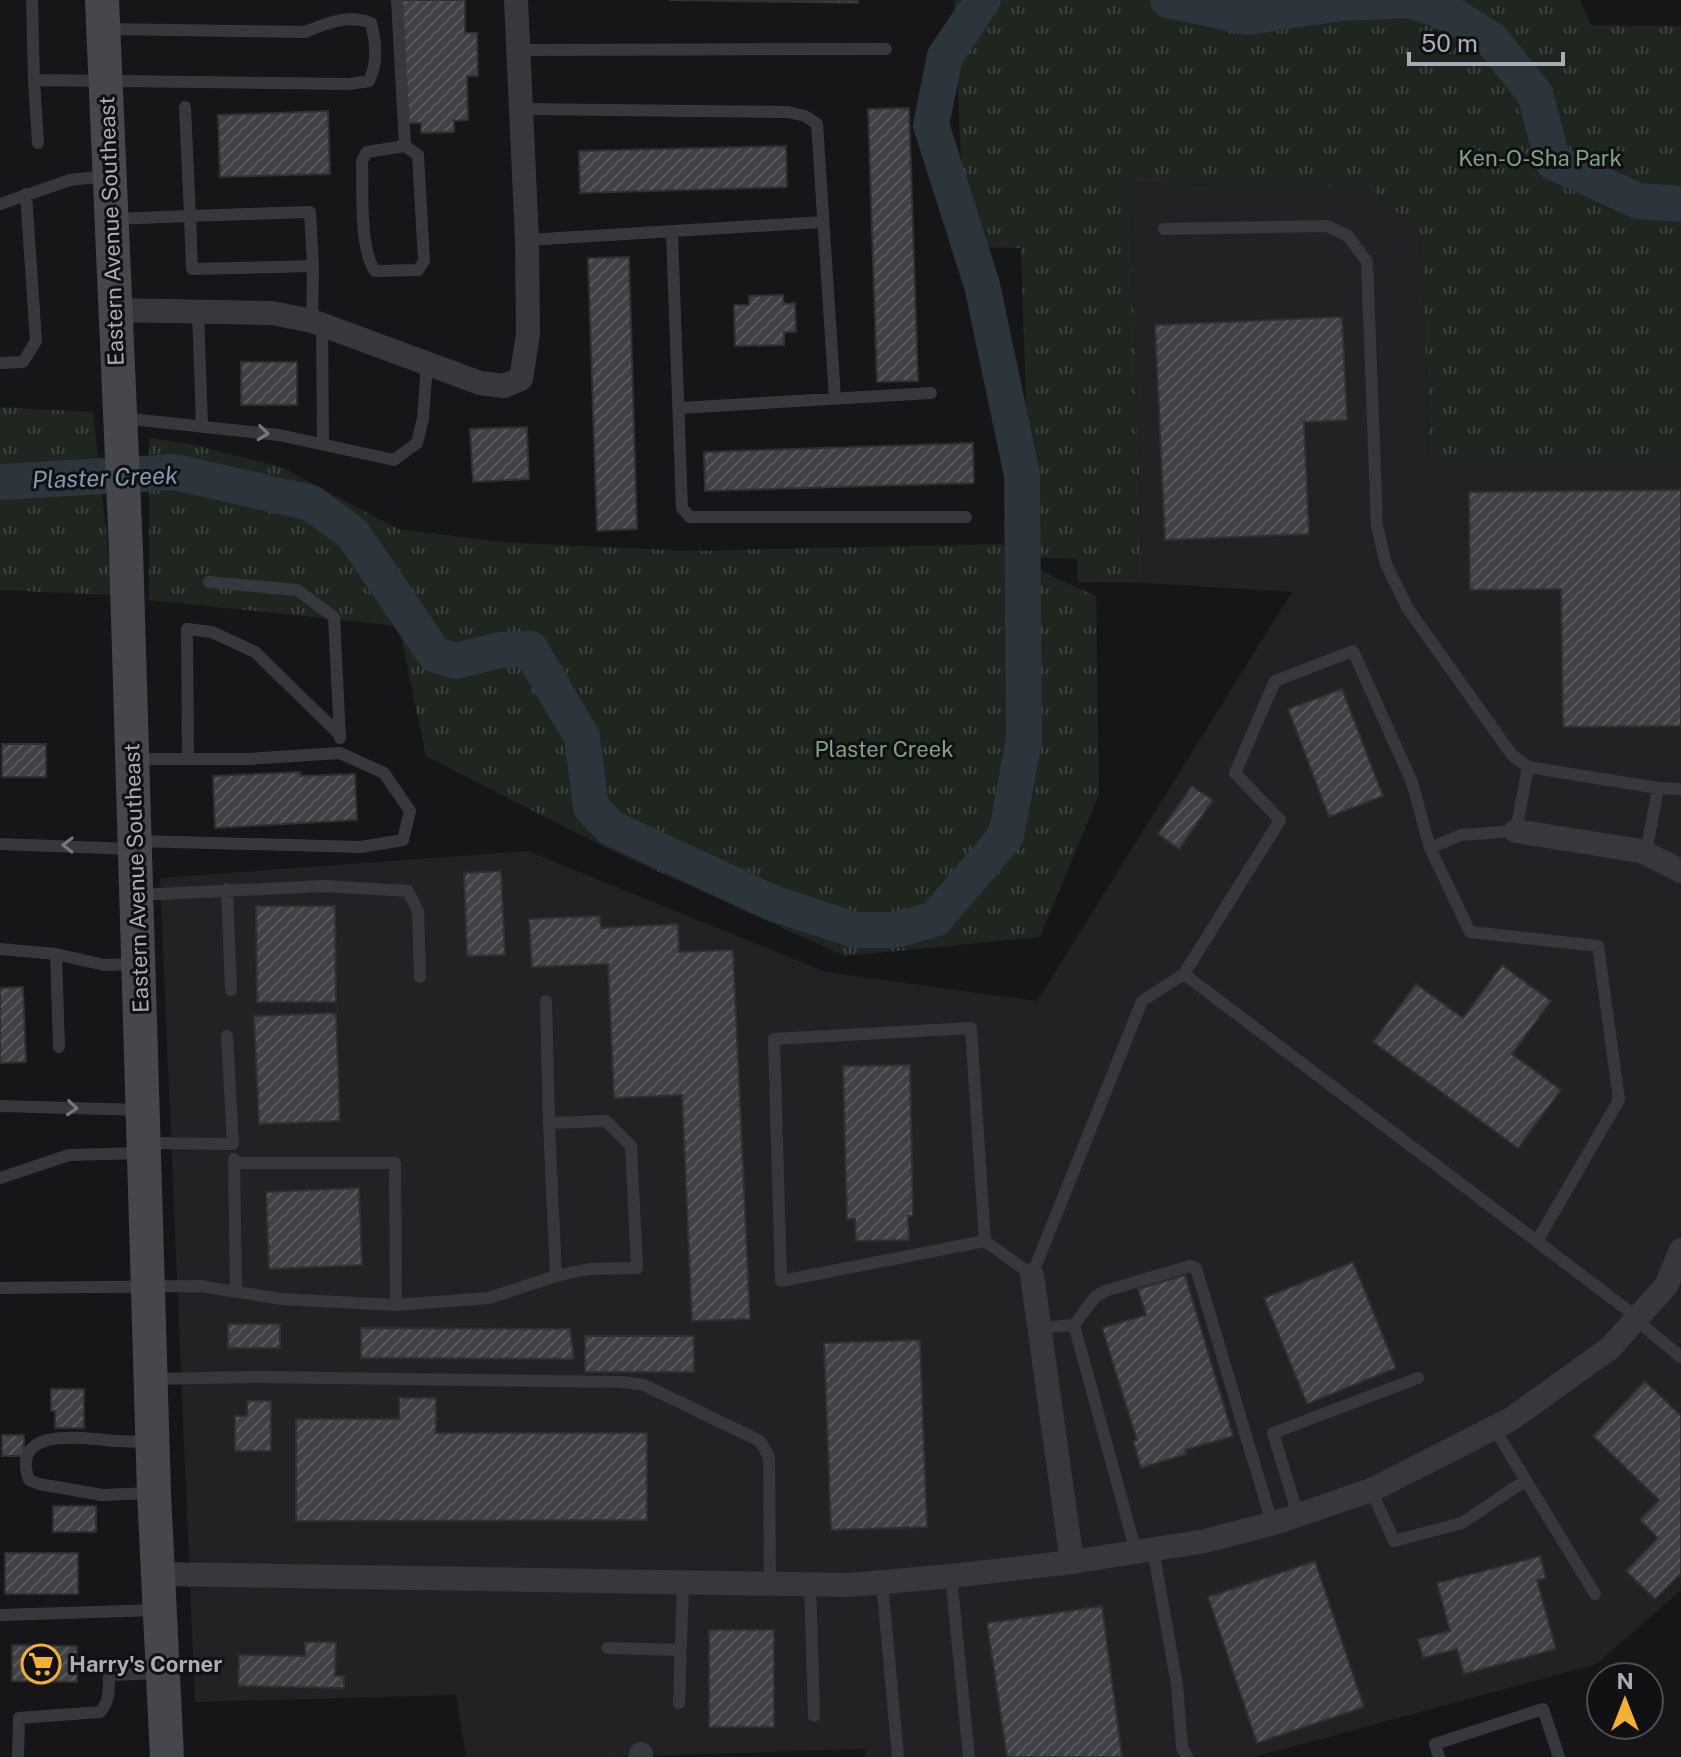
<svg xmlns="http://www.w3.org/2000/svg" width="1681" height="1757" viewBox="0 0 1681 1757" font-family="'Public Sans',sans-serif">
  <defs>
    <pattern id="park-tufts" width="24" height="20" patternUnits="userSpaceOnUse" patternTransform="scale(2)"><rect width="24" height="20" fill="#1e261f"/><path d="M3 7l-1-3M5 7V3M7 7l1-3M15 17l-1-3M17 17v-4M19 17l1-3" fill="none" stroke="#3c433d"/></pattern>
    <pattern id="building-hatch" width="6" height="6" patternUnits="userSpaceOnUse" patternTransform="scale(2)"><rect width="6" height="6" fill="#404145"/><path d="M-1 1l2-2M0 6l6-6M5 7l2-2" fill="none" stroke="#595a5e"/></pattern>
  </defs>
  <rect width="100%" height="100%" fill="#161618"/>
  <path fill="#222225" d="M1129,183L1372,188L1421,234L1430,460H1681V1590L1597,1664L1254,1757H867L865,1749L612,1757H466L456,1695L195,1702L160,878L528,851L826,972L1037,1001L1292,592L1143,583Z"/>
  <path fill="url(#park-tufts)" d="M954,0H1580L1591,25L1681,26V460H1430L1421,234L1371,188L1129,183L1143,583L1078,582L1077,559L1031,558L1021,248L965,247Z
    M0,407L93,412L113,595L0,590Z
    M149,438L190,444L281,467L398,529L500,542L689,551L1001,544L1055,578L1096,596L1099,794L1040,937L845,956L606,848L426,756L399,626L149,600Z"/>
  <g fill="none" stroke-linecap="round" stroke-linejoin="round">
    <path stroke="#2c353c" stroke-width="36" d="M1168,0L1247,17L1341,3L1411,0L1454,16L1492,40L1535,94L1553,162L1638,201L1681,204
      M0,482L175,472L311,503L353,534L435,655L456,661L500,650L530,649L582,737L591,807L611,828L775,904L855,930H895L935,919L1006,836L1024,740L1022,475L982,285L931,125L945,56L983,0"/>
  </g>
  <path fill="url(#building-hatch)" stroke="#303034" stroke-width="2" d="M402,0H465V33H477L478,76H467L468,120L454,121V132L421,133V123H405Z
    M669,0H858V3Z
    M909,108L918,381L877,382L868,109Z
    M328,111L330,174L220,177L218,115Z
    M786,146L787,187L580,193L579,151Z
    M629,257L637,529L597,531L588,258Z
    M783,295L784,304L795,303L796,332H784V345L735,346L734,305H749V296Z
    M1342,317L1347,420L1304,422L1309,534L1165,540L1155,325Z
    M241,362H297V405H241Z
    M527,427L529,479L473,482L470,429Z
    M973,443L974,483L705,491L704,452Z
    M1681,490V726L1563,727L1561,589L1470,590L1469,492Z
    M1342,689L1383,796L1329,817L1288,709Z
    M2,744H46V777H2Z
    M300,772L301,776L355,774L357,820L215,828L213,776Z
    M1192,786L1213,800L1179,849L1158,834Z
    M501,871L505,955L467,956L464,873Z
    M256,906H335L336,1002H257Z
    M600,916L601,928L678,924L679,952L733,950L750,1319L692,1321L682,1095L614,1098L608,964L532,967L529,919Z
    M1502,965L1551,1001L1512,1054L1561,1090L1518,1148L1373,1042L1416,984L1463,1018Z
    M23,987L26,1062L0,1063V988Z
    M336,1013L340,1121L259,1124L254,1016Z
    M910,1065L913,1216H908L909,1240L856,1241L855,1219H847L843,1066Z
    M359,1188L362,1265L269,1269L266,1192Z
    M1353,1262L1396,1368L1307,1404L1264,1298Z
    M1185,1275L1233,1436L1185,1450L1186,1454L1141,1468L1133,1441L1137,1440L1102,1328L1146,1315L1138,1289Z
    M228,1324H280V1348H228Z
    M361,1328L570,1329L574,1359L361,1358Z
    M585,1336H694V1372H585Z
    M920,1340L927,1527L831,1530L824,1343Z
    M1645,1381L1681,1416V1573L1655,1599L1626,1571L1658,1538L1640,1520L1659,1500L1593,1436Z
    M51,1389H84V1428H55V1411H51Z
    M399,1398H436V1433H647V1520L296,1521V1419H399Z
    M247,1401H271V1451H235V1416H247Z
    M2,1435H24V1456H2Z
    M53,1506H96V1532H53Z
    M5,1553H78V1594H5Z
    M1540,1556L1546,1578L1537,1580L1556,1649L1464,1674L1457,1649L1423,1658L1418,1639L1450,1631L1437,1583Z
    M1315,1561L1364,1707L1257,1743L1208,1597Z
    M1102,1606L1122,1757H1007L987,1623Z
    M709,1630H774V1727H709Z
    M305,1642H336L335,1676H344V1688L238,1686L239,1655L305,1656Z
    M12,1645L77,1646V1682L12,1681Z"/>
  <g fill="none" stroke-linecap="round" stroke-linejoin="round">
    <path stroke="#37383d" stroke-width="12" d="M32,0L34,80L350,84L369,81C378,62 376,43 371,23C348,14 327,23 305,32L104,29
      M397,0L405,146
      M518,50L886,49
      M34,80L38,143
      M521,109L788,112L805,116L817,124L835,398
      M405,146L418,155L424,261L418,270L375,271C359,248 363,190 362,161L367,152Z
      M0,204L70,180L106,176
      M310,212L313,266L192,269L190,216Z
      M113,219L190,216L185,107
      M1164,229L1327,226L1348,236L1367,262L1377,526L1386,564L1408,609L1512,755L1528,767L1658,788L1681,789
      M672,233L682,508L690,517H966
      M527,240L822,222
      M198,311L202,426
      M312,321L313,266
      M322,324L323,444
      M0,363L23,362L36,341L26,194
      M680,408L931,393
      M122,418L279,435L394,460L417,443L423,418L427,363
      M209,582L297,590L334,617L340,738
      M135,759H248L340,753L384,773L410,811L403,840L361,847L138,841
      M188,759L187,629L212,632L255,652L339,734
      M0,844L132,849
      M1430,848L1461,835L1516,831L1528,767
      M1646,853L1658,788
      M227,889L231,990
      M140,895L324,886L408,891L418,911L420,977
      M0,949L56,954L104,965L136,964
      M56,954L59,1047
      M0,1106L141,1110
      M549,1123L556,1276
      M148,1143L233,1144L227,1036
      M234,1159L236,1292
      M234,1163H395L396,1305
      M0,1178L69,1155L141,1153
      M985,1241L971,1028L774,1039L781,1281L985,1241L1032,1275L1142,1001L1184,974
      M1537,1241L1619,1100L1598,946L1470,932L1430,848L1412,782L1353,651L1275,681L1235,773L1280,820L1184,974L1638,1318
      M0,1288L200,1286L281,1299L396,1305L489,1298L556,1276L589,1269L637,1268L631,1146L606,1121L549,1123L546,1001
      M1636,1320L1681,1357
      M1074,1325L1095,1297L1105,1291L1190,1266L1196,1268L1272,1523
      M1039,1328L1074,1325L1136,1552
      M152,1379L258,1377L622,1382L644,1385L760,1441L769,1457L770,1584
      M1494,1428L1595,1594
      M150,1441C139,1441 128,1442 117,1441C88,1439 9,1424 29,1480L39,1484L102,1495L151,1493
      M1371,1490L1394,1541L1462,1523L1526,1480
      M1298,1515L1273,1433L1418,1378
      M1153,1549L1177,1685L1182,1747L1187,1757
      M951,1576L969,1757
      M882,1582L898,1757
      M810,1584L814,1716
      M2,1615L157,1610
      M607,1648L680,1650
      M679,1703L683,1583
      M18,1757L19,1718L100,1712C110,1701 109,1689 109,1675L162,1673
      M1439,1757L1435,1744L1543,1709L1559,1757"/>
    <path stroke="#37383d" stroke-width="24" d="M114,310L272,313L312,321L480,383L504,386L521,379L528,334L527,240L516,0
      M1516,831L1641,851L1681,871
      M1032,1275L1072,1562
      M158,1574L850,1585L951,1576L1072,1562L1205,1541L1278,1522L1374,1489L1511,1419L1610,1348L1666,1286L1681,1250
      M640,1757L641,1754"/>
    <path stroke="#45474d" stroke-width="34" d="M102,0L126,550L154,1493L167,1757"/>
  </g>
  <defs><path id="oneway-chevron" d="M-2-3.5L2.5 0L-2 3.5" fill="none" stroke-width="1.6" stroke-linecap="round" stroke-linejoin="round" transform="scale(2)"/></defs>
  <g stroke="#757881">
    <use href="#oneway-chevron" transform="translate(263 433) rotate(6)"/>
    <use href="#oneway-chevron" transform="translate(68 845) rotate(-179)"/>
    <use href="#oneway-chevron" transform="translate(72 1108) rotate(5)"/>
  </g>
  <defs>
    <symbol id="supermarket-ring" viewBox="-11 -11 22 22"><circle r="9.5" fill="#111113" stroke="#f2b134" stroke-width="1.5"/><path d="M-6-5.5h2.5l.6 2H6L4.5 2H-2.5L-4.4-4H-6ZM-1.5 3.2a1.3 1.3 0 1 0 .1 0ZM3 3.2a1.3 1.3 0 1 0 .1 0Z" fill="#f2b134"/></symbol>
  </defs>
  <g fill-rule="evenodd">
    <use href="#supermarket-ring" x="19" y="1642" width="44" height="44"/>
  </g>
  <g text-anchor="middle" stroke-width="6" stroke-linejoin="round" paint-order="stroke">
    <g font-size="22" fill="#7fa381" stroke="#111113">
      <text x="1540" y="166">Ken-O-Sha Park</text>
      <text x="884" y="757">Plaster Creek</text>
    </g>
    <g font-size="22" fill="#a8adb8" stroke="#111113">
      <text transform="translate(111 231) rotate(-92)" y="8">Eastern Avenue Southeast</text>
      <text transform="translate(136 878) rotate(-92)" y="8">Eastern Avenue Southeast</text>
    </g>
    <g font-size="22" font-weight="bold" fill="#a8adb8" stroke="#111113" text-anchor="start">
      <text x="69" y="1672">Harry's Corner</text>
    </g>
    <g font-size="24" font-style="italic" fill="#7f9bb3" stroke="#111113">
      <text transform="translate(105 478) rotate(-2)" y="8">Plaster Creek</text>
    </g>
  </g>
  <g transform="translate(1625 1701)"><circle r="38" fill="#111113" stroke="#4d4f55" stroke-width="2"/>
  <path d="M0-6L14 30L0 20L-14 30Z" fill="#f2b134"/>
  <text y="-12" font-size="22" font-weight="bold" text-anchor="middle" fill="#a8adb8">N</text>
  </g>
  <path d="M1409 52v12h154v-12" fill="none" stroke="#a8adb8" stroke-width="4"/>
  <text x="1421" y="52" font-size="24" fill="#a8adb8" stroke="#111113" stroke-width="6" paint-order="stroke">50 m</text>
</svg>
